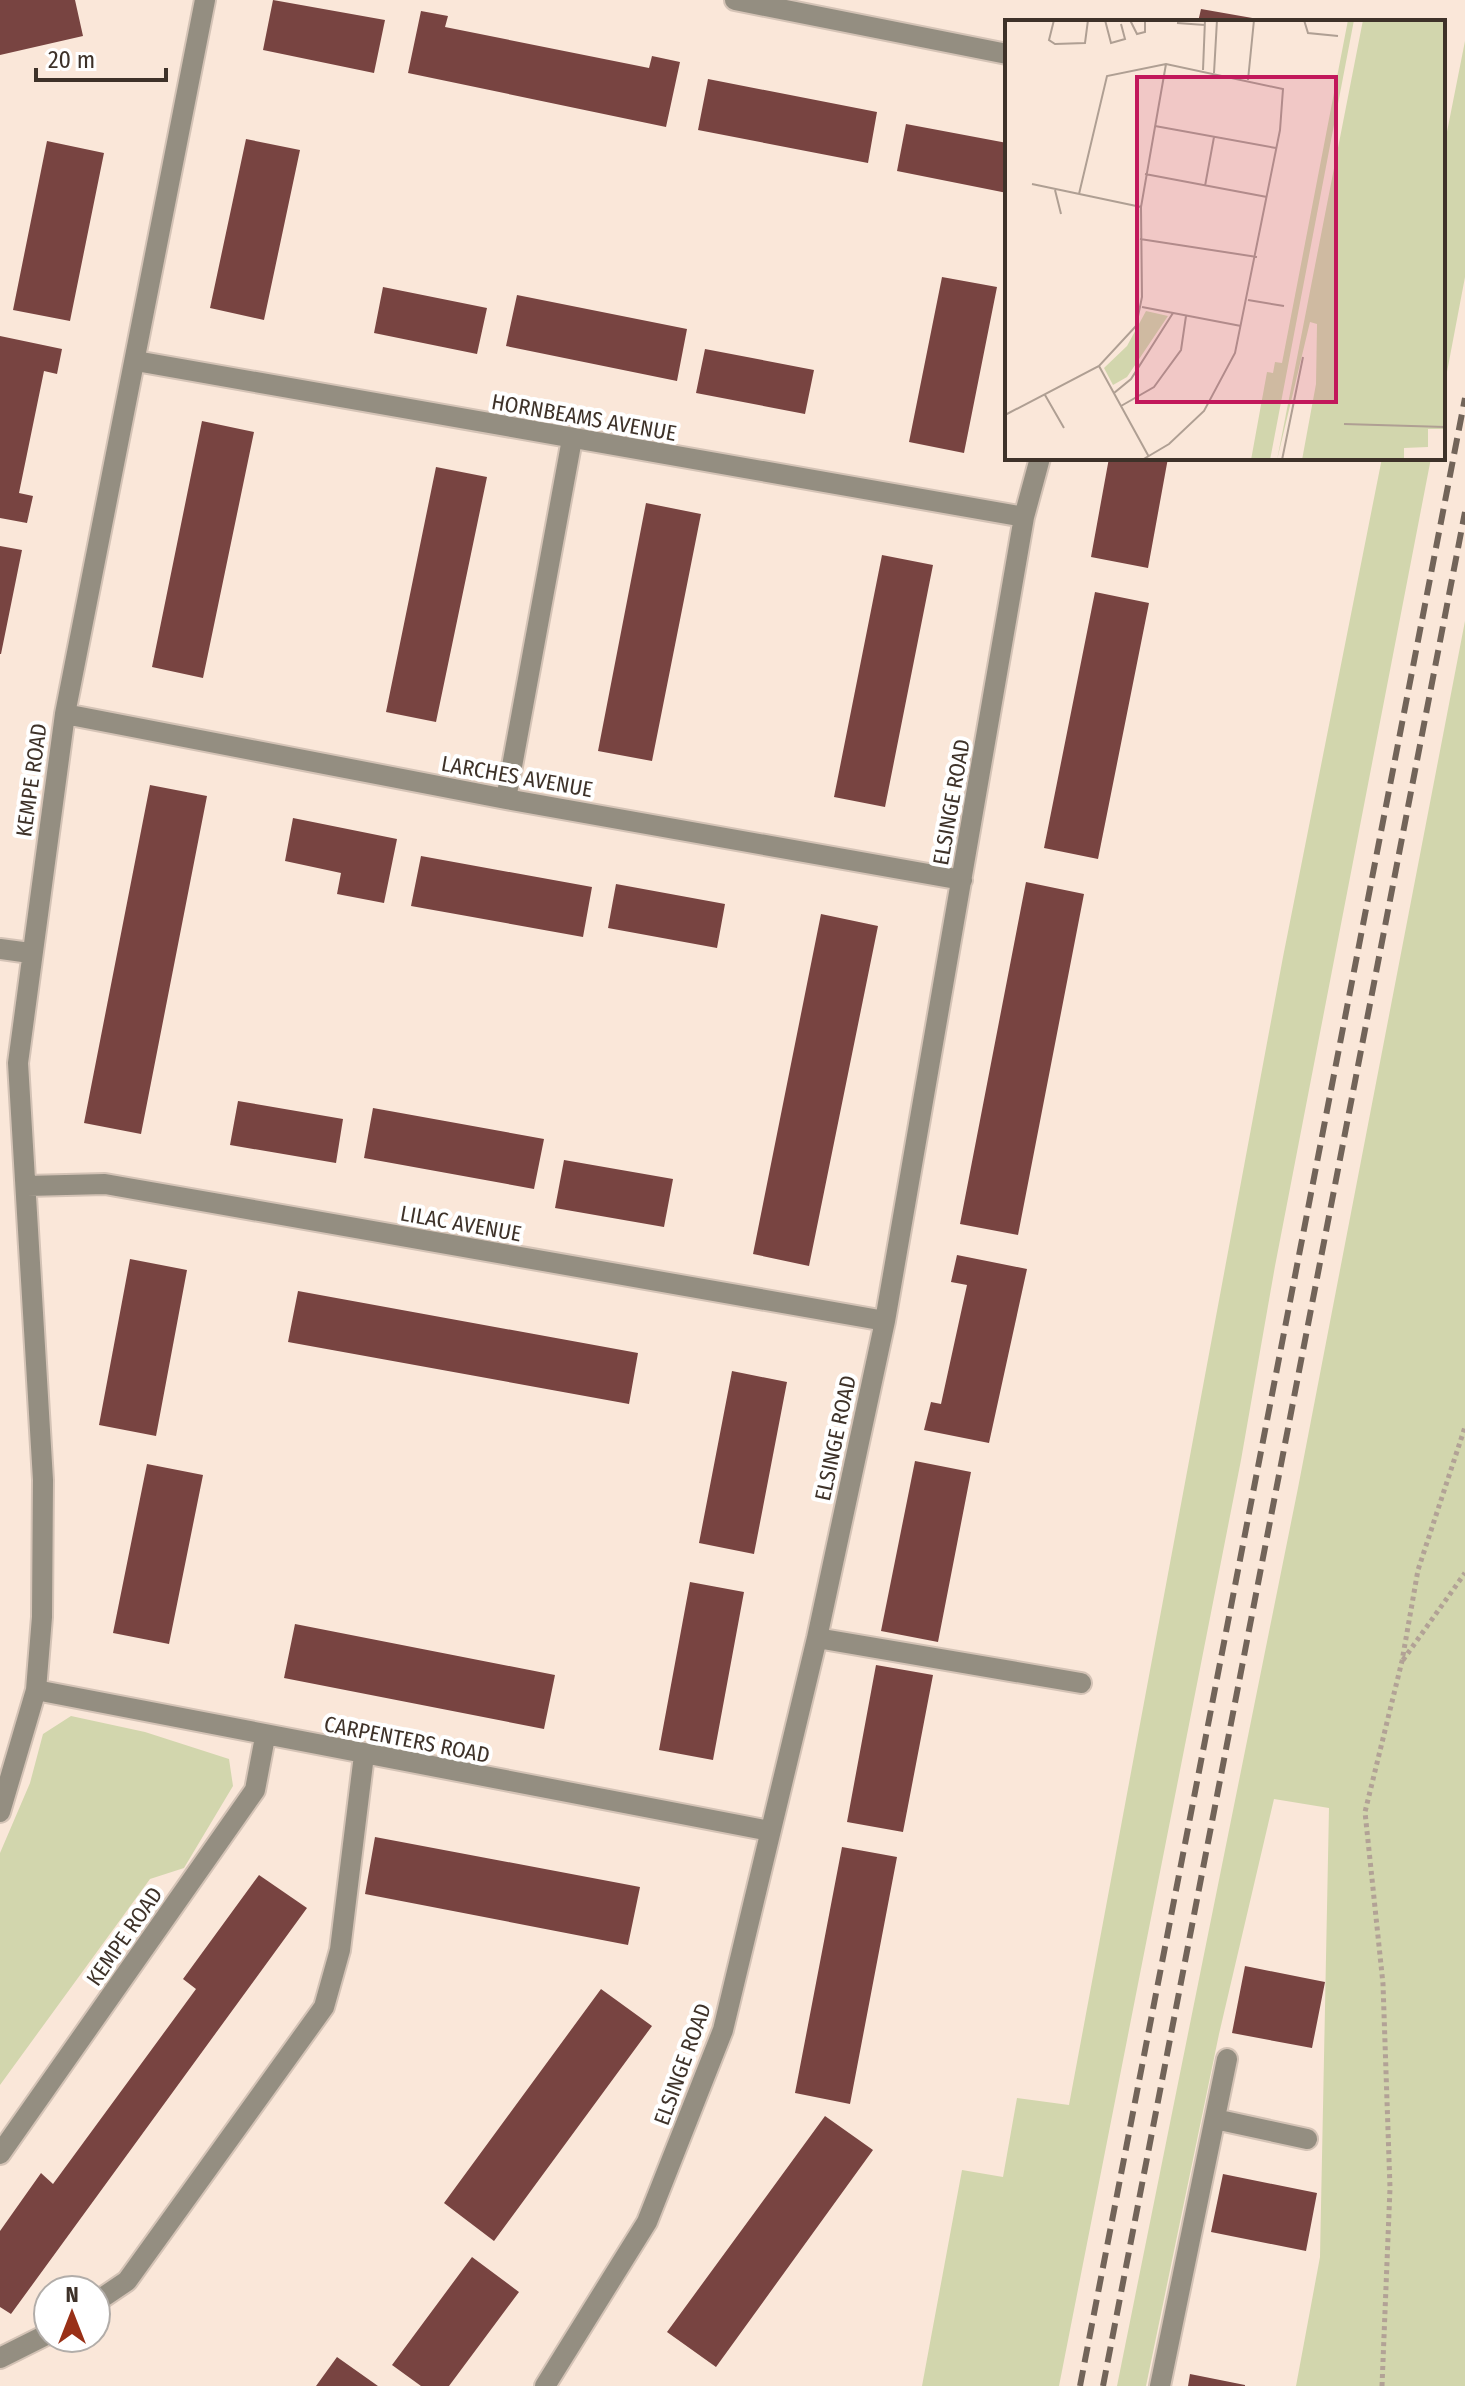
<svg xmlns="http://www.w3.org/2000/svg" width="1465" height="2386" viewBox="0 0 1465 2386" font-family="'Fira Sans Condensed',sans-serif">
  <rect width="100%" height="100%" fill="#fae7d9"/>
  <path fill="#d2d6ad" d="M1465,41V277L1443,393V152Z
    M1382,458H1431L1275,1266L1241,1460L1059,2386H922L962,2170L1003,2177L1017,2098L1069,2105L1283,957Z
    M1465,621V2386H1296L1320,2257L1329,1808L1274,1799L1219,2034L1146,2386H1117L1298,1488Z
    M71,1716L145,1732L229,1759L233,1786L184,1868L150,1879L0,2085V1853L30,1783L43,1734Z"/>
  <path fill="#784441" d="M0,0H75L83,36L0,55Z
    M273,0L385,20L374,73L263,50Z
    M1201,9L1258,19L1257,22H1198Z
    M421,11L448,16L445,27L649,68L652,56L680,62L666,127L408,73Z
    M708,79L877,112L868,163L698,130Z
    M906,124L1007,143V193L897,171Z
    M246,139L300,150L264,320L210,308Z
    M47,141L104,153L70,321L13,310Z
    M942,277L997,287L964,453L909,442Z
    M383,287L487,308L477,354L374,333Z
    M517,295L687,329L677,381L506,346Z
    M0,336L62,349L57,374L44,371L19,493L33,496L27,523L0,518Z
    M705,349L814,370L805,414L696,393Z
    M202,421L254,432L203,678L152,667Z
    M1109,458H1168L1148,568L1091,557Z
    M436,467L487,477L436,722L386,712Z
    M646,503L701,514L652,761L598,751Z
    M0,546L22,550L1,654H0Z
    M882,555L933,565L885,807L834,797Z
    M1095,592L1149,603L1098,859L1044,848Z
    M150,785L207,796L141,1134L84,1123Z
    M293,818L397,839L384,903L337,894L341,873L285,861Z
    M421,856L592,887L583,937L411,906Z
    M1026,882L1084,894L1018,1235L960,1224Z
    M616,884L725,904L717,948L608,928Z
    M821,914L878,926L809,1266L753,1254Z
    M238,1101L343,1119L336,1163L230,1145Z
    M373,1108L544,1139L534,1189L364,1158Z
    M564,1160L673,1179L664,1227L555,1208Z
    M957,1255L1027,1269L989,1443L924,1430L931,1402L941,1404L967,1285L951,1282Z
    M130,1259L187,1270L156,1436L99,1425Z
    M298,1291L638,1353L629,1404L288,1342Z
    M732,1371L787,1382L754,1554L699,1543Z
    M915,1461L971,1472L938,1642L881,1631Z
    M147,1464L203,1475L169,1644L113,1633Z
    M690,1582L744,1592L713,1760L659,1750Z
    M295,1624L555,1675L544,1729L284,1678Z
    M876,1665L933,1675L903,1832L847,1822Z
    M375,1837L640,1887L628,1945L365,1894Z
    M842,1847L897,1857L850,2104L795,2093Z
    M259,1875L307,1908L11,2314L0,2307V2231L41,2173L53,2184L196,1989L183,1979Z
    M1245,1966L1325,1982L1312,2048L1232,2033Z
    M601,1989L652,2026L494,2241L444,2203Z
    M825,2116L873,2150L716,2367L667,2332Z
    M1223,2174L1317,2193L1306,2251L1211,2232Z
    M472,2257L519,2292L449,2386H421L392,2365Z
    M337,2357L378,2386H316Z
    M1190,2374L1245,2385V2386H1188Z"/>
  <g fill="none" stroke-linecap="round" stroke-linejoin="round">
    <defs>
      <path id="minor" d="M735,0L1007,54
        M136,361L1024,517
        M65,714L506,799L962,880
        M506,799L572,439
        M0,949L30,953
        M27,1186L105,1184L885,1321
        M817,1638L1081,1683
        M36,1690L770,1831
        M0,1812L36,1690L42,1617L43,1480L18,1063L65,714L205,0
        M1215,2119L1307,2139
        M0,2154L255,1790L265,1737
        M96,2302L127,2281L324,2007L340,1950L364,1755
        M0,2358L48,2334
        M545,2386L647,2222L723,2030L817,1638L885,1321L1024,517L1040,458
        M1160,2386L1227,2059"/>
    </defs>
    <use href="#minor" stroke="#d4c3b6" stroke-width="24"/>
    <path stroke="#b2a296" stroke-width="5" stroke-dasharray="4 4" stroke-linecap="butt" d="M1403,1660L1465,1573
      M1382,2386L1390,2188L1383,1984L1365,1812L1402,1661L1418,1570L1465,1427"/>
    <use href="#minor" stroke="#948e81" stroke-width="20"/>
    <path stroke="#726459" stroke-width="6" stroke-dasharray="16 8" stroke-linecap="butt" d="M1080,2386L1465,398
      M1103,2386L1465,512"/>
  </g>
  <g text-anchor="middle" stroke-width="8" stroke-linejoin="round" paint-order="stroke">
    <g font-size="22" fill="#3e3229" stroke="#fff">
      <text transform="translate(584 417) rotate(10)" y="8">HORNBEAMS AVENUE</text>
      <text transform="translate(517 776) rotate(10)" y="8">LARCHES AVENUE</text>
      <text transform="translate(31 780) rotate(-82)" y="8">KEMPE ROAD</text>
      <text transform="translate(951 802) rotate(-80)" y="8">ELSINGE ROAD</text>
      <text transform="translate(461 1223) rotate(10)" y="8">LILAC AVENUE</text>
      <text transform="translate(835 1438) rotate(-78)" y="8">ELSINGE ROAD</text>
      <text transform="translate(407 1739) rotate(11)" y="8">CARPENTERS ROAD</text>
      <text transform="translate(124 1936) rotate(-55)" y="8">KEMPE ROAD</text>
      <text transform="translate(682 2064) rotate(-70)" y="8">ELSINGE ROAD</text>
    </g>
  </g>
  <g transform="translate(1005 20)">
    <rect width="440" height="440" fill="#fae7d9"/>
    <path d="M343,0H349L265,440H246L262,352L268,353L270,342L277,343ZM358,0H440V409H423V427L399,428V440H297L311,364L312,304L305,302L272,440ZM141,291L163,296L122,357L108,365L99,348L122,326Z" fill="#d2d6ad"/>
    <path fill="none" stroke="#af9f93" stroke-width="2" d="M49,0L44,20L50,24L80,23L83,0M100,0L106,23L120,19L116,4M125,0L132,14L140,12V0M299,0L303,13L333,16M172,3L200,5M198,50L200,0M209,53L212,0M243,60L249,0M150,106L271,128M140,154L262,177M27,164L136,187M200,166L209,117M50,170L56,194M74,174L102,56L161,44L278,69L275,110L230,333L199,391L164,424L137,440M135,219L252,237M243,280L279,286M137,287L236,306M94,346L144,437M109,373L126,359L168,293M40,375L59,408M116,386L149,367L157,356L176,330L181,296M0,395L94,346L131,306L137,277L136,187L161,44M339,404L440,407M277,440L298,337"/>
    <path fill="#c2185b" fill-opacity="0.15" stroke="#c2185b" stroke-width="4" d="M132,57H331V382H132Z"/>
    <rect width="440" height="440" fill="none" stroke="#3e3229" stroke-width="4"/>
  </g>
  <g transform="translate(72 2314)"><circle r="38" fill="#ffffff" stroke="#b2ada9" stroke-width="2"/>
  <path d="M0-6L14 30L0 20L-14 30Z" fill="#993017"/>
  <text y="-12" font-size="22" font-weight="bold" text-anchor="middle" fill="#3e3229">N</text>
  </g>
  <path d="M36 68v12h130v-12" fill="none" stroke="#3e3229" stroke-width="4"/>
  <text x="48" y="68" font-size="24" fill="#3e3229" stroke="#ffffff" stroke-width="6" paint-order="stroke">20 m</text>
</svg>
